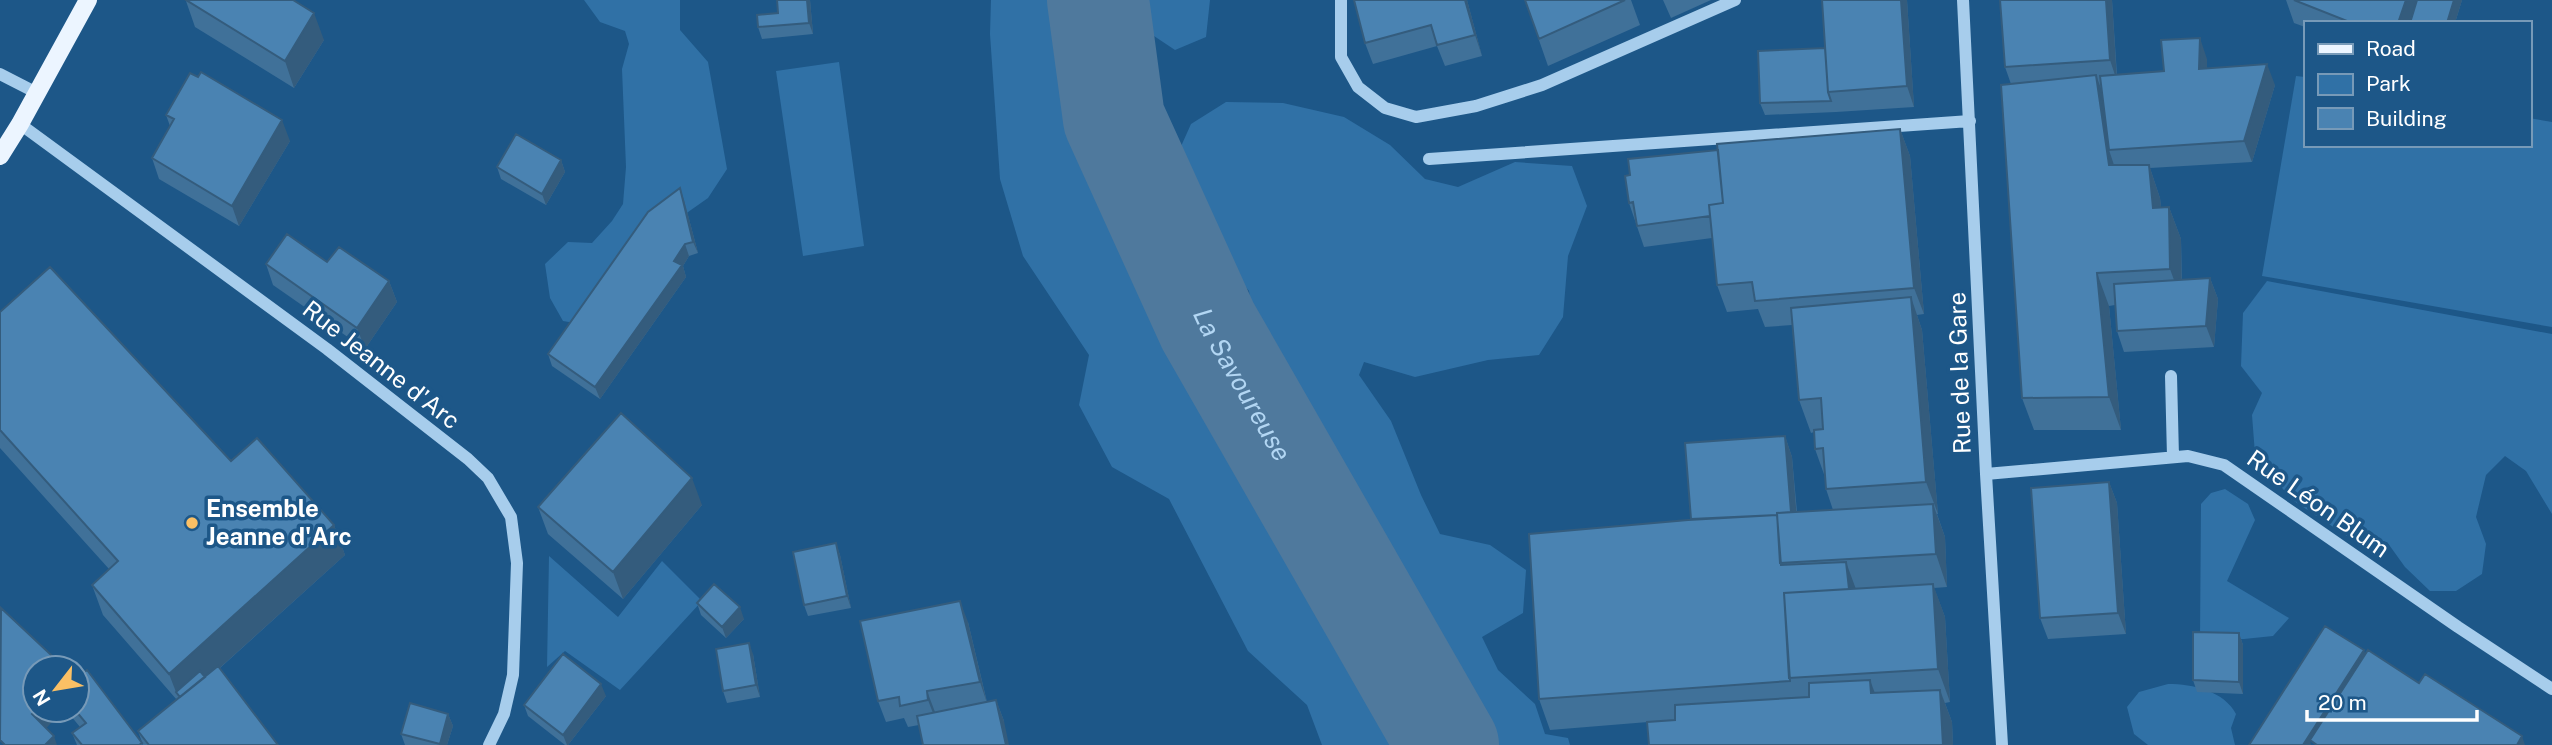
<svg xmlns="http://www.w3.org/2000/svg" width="2552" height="745" viewBox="0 0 2552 745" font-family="'Public Sans',sans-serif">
  <rect width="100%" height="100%" fill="#1d5788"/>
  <path fill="#3071a6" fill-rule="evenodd" d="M584,0H680V30L708,62L727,169L708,198L671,224L575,323L563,321L550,298L545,264L568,242L592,243L612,221L623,204L626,167L622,69L629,44L625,31L600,22Z
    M991,0H1076L1080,23L1072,69L1075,114L1127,189L1140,251L1188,302L1234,403L1311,466L1296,434L1279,382L1256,344L1249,291L1203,235L1178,153L1191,124L1226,102L1283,103L1344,117L1390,145L1425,179L1458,187L1515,162L1572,166L1587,206L1568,256L1563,317L1539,355L1488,360L1415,377L1364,362L1359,375L1391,421L1421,495L1440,534L1490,545L1526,570L1523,613L1482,637L1498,670L1535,704L1545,734L1568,738L1570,745H1322L1307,705L1248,651L1169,499L1112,467L1079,405L1089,355L1023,256L1000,179L990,34ZM1384,602L1426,636L1454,666L1455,707L1442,720Z
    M1127,0H1210L1206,37L1175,50L1133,22Z
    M839,62L864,246L803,256L776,71Z
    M2296,76L2305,77V145H2529V118L2552,122V327L2262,276Z
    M2267,281L2552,334V514L2526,471L2505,456L2486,475L2476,517L2486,544L2482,574L2456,591H2430L2405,567L2387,542L2359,544L2291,499L2255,454L2252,415L2262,393L2241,366L2243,313Z
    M2225,489L2248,504L2255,520L2227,581L2289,618L2273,636L2244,639H2200L2201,504L2211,493Z
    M549,556L618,617L662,561L702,601L620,690L565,651L547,667Z
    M2168,684C2193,684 2224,691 2236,714L2231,728L2235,745H2148L2134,734L2127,707L2139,692Z"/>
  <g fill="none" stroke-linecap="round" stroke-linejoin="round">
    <path stroke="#4f799d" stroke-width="102" id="s1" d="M1098,0L1114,119L1208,326L1448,745"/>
    <path stroke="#a7cdec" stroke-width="12" d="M1341,0V57L1358,87L1385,108L1416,117L1476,106L1542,85L1735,0
      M1963,0L1986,474L2002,745
      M0,74L37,93
      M20,124L327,349L468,459L488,478L511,517L517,563L513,675L504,714L489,745
      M1429,159L1970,121
      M2171,376L2173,457
      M1986,474L2188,456L2224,465L2458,627L2552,689"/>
    <path stroke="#ecf5ff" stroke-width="18" d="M0,156L20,124L88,0"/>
  </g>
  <path fill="#407199" d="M810,0L813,34L762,39L758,27L778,13Z
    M1354,0H1467L1482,56L1445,66L1437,46L1373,64L1365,43Z
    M1525,0H1631L1640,25L1548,66Z
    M1663,0H1711L1671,18Z
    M1907,0L1914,107L1836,112L1765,115L1760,103Z
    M2112,0L2117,75L2164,71L2207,59V68L2275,85L2252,162L2150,168L2160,198L2161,207H2169L2181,239L2182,280L2210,278L2218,299L2214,347L2124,352L2117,331L2115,305L2109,306L2121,430H2034L2022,398L2011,84L2005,67Z
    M2286,0H2462L2455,23H2305V27L2294,23Z
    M186,1L324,40L294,88L195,27Z
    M166,115L290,141L239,226L159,179L152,158L170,126Z
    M1900,129L1910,156L1924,314L1917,315L1922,330L1938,514H1937L1945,537L1947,587L1934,588L1945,617L1950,702L1945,703L1952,722L1953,745H1649L1648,722L1550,730L1539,699L1691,519L1785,436L1792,457L1797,512L1833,510L1826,489L1825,477L1815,449L1814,432L1811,433L1799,400L1792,325L1765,327L1758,309L1727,312L1717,285L1712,238L1644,247L1629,203L1630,175L1718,150Z
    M561,160L565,172L546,205L501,179L497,167Z
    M684,200L698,253L689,256L683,266L686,277L600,399L552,366L548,354Z
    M327,262L389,281L397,302L365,349L273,285L266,264Z
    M0,312L231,461L334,525L345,555L220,668L278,745H143L138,731L177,700L103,615L92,585L109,569L0,448Z
    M2109,482L2117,503L2126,634L2048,639L2040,618Z
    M702,505L623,599L548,534L538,507Z
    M836,543L840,555L851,608L808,616L804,605Z
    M697,603L744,619L726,638L701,615Z
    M968,622L987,702L996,700L1004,721L919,725L908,727L904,718L886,722L878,701Z
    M2239,633L2243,645V694L2197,692L2193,680Z
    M753,654L760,697L727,703L723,691Z
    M606,696L568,745H565L528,716L524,705Z
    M66,710H77L143,745H77L72,733L80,727Z
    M448,714L453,726L447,745H405L401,734Z"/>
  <path fill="#345c7d" d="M807,0H810L813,34L809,23Z
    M1465,0H1467L1482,56L1475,35Z
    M1901,0H1907L1914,107L1907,86Z
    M2106,0H2112L2117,81L2110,60Z
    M2406,0H2425L2417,23H2398Z
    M2454,0H2462L2455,23H2447Z
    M314,13L324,40L294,88L285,61Z
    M2200,38L2207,59V89L2199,69Z
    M2267,64L2275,85L2252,162L2244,141Z
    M2096,75L2108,107L2109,150L2116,171L2109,165Z
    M282,120L290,141L239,226L232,206Z
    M1900,129L1910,156L1924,314L1914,288Z
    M561,160L565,172L546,205L542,194Z
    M2149,165L2160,198L2165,241L2153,208Z
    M680,188L684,200L698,253L693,242Z
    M2169,207L2181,239L2182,302L2170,269Z
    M685,244L689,256L683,266L686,277L600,399L595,387Z
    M2097,273L2109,306L2121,430L2109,397Z
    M2210,278L2218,299L2214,347L2206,326Z
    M389,281L397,302L365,349L357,328Z
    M1911,297L1922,330L1938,514L1926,482Z
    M1785,436L1792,457L1799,545L1792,524Z
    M692,478L702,505L623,599L613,572Z
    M2109,482L2117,503L2126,634L2118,613Z
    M1933,504L1945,537L1947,587L1936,554Z
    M334,525L345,555L183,701L176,692L169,674Z
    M836,543L840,555L851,608L847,596Z
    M1846,562L1857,592H1849Z
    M1933,584L1945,617L1950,702L1938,669Z
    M960,601L968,622L987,703L980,682Z
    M740,607L744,619L726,638L722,627Z
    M2239,633L2243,645V694L2239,682Z
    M749,643L753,654L760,697L756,685Z
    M2364,650L2371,671L2310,740L2311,745H2303Z
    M1870,680L1882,712L1871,693Z
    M601,684L606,696L568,745H567L563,735Z
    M1940,690L1952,722L1953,745H1943Z
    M927,691L935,712L936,721L928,700Z
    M996,700L1004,721L1009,745H1006Z
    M36,710H63L40,735L32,714Z
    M448,714L453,726L447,745H440Z
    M54,736L57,745H45Z
    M2522,736L2525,745H2517Z"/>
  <path fill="#4a83b2" stroke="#345c7d" stroke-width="2" d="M186,0H293L314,13L285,61Z
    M777,0H807L809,23L758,27L757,15L778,13Z
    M1354,0H1465L1475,35L1437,45L1431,25L1365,43Z
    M1525,0H1625L1539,39Z
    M1822,0H1901L1907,86L1828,92Z
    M2000,0H2106L2110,60L2005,67Z
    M2294,0H2406L2398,23H2352Z
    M2417,0H2454L2447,23H2410Z
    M2200,38L2199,69L2267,64L2244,141L2109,150L2100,76L2164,71L2161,40Z
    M1825,48L1828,92L1831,101L1760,103L1758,51Z
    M201,72L282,120L232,206L152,158L174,119L166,115L190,73L198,77Z
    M2096,75L2109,165H2149L2153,208L2169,207L2170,269L2097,273L2109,397L2022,398L2001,85Z
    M1900,129L1914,288L1755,301L1752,282L1717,285L1709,205L1723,203L1717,144Z
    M516,134L561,160L542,194L497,167Z
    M1718,150L1723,203L1709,205L1710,216L1637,226L1633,202L1629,203L1625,176L1630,175L1628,159Z
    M680,188L693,242L685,244L674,261L682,265L595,387L548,354L648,212Z
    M287,234L327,262L339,247L389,281L357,328L266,264Z
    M50,267L231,461L257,438L334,525L169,674L92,585L118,561L0,430V312Z
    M2210,278L2206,326L2117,331L2114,284Z
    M1911,297L1926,482L1826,489L1823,448L1815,449L1814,430L1823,429L1821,398L1799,400L1791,308Z
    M621,413L692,478L613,572L538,507Z
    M1785,436L1791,512L1777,513V515L1691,519L1685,443Z
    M2109,482L2118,613L2040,618L2031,488Z
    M1933,504L1936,554L1780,563L1777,513Z
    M1777,515L1781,565L1846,562L1849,589L1784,593L1790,681L1539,699L1529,534L1688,520Z
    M836,543L847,596L804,605L793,552Z
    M714,584L740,607L722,627L697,603Z
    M1933,584L1938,669L1789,678L1784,593Z
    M960,601L980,682L927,691L928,700L900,706L899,697L878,701L860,621Z
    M1,608L65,668H35L36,710L32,714L54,736L45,745H5L0,740Z
    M2325,626L2364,650L2303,745H2249Z
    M2193,632L2239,633V682L2193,680Z
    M749,643L756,685L723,691L716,649Z
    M2368,650L2419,683L2425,674L2522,736L2517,745H2317L2310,740Z
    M563,654L601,684L563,735L524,705Z
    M218,666L278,745H149L138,731Z
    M87,670L142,743L139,745H82L72,733L86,723L75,710H77V677Z
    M200,671L205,677L180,697L176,692Z
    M1870,680L1871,693L1940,690L1943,745H1649L1647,722L1675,720V705L1809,697V683Z
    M996,700L1006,745H923L917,716Z
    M410,703L448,714L440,744L401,734Z"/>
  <circle fill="#fbc065" stroke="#1d5788" stroke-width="2.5" cx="192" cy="523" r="7"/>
  <g text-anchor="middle" stroke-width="7" stroke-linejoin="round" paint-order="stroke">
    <g font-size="24" fill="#fff" stroke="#1d5788">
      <text transform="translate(381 365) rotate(38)" y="8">Rue Jeanne d'Arc</text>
      <text transform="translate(1960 373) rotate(-92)" y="8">Rue de la Gare</text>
      <text transform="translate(2318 504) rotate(35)" y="8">Rue Léon Blum</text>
    </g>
    <g font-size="24" font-weight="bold" fill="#fff" stroke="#1d5788" text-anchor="start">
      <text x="206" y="517">Ensemble<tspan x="206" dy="28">Jeanne d'Arc</tspan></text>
    </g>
    <g font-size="26" font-style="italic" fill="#b2d6f3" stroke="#1d5788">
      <text dy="9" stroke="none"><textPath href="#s1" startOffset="415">La Savoureuse</textPath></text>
    </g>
  </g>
  <rect x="2304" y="21" width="228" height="126" fill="#1d5788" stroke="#779ab8" stroke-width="2"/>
  <rect x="2318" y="44" width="35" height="10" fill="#ecf5ff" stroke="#779ab8" stroke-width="2"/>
  <text x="2366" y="56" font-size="21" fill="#ffffff">Road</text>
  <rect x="2318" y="74" width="35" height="21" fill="#3071a6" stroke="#779ab8" stroke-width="2"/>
  <text x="2366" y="91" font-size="21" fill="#ffffff">Park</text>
  <rect x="2318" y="108" width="35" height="21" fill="#4a83b2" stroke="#779ab8" stroke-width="2"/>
  <text x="2366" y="126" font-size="21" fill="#ffffff">Building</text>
  <g transform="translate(56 689) rotate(239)"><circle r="33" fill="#1d5788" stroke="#779ab8" stroke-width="2"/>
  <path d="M0-5L12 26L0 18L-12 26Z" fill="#fbc065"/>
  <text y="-10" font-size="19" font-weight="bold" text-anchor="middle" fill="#ffffff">N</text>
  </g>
  <path d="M2307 710v10h170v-10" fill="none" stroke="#ffffff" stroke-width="3.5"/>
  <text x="2318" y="710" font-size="21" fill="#ffffff" stroke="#1d5788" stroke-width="5" paint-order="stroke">20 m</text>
</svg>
